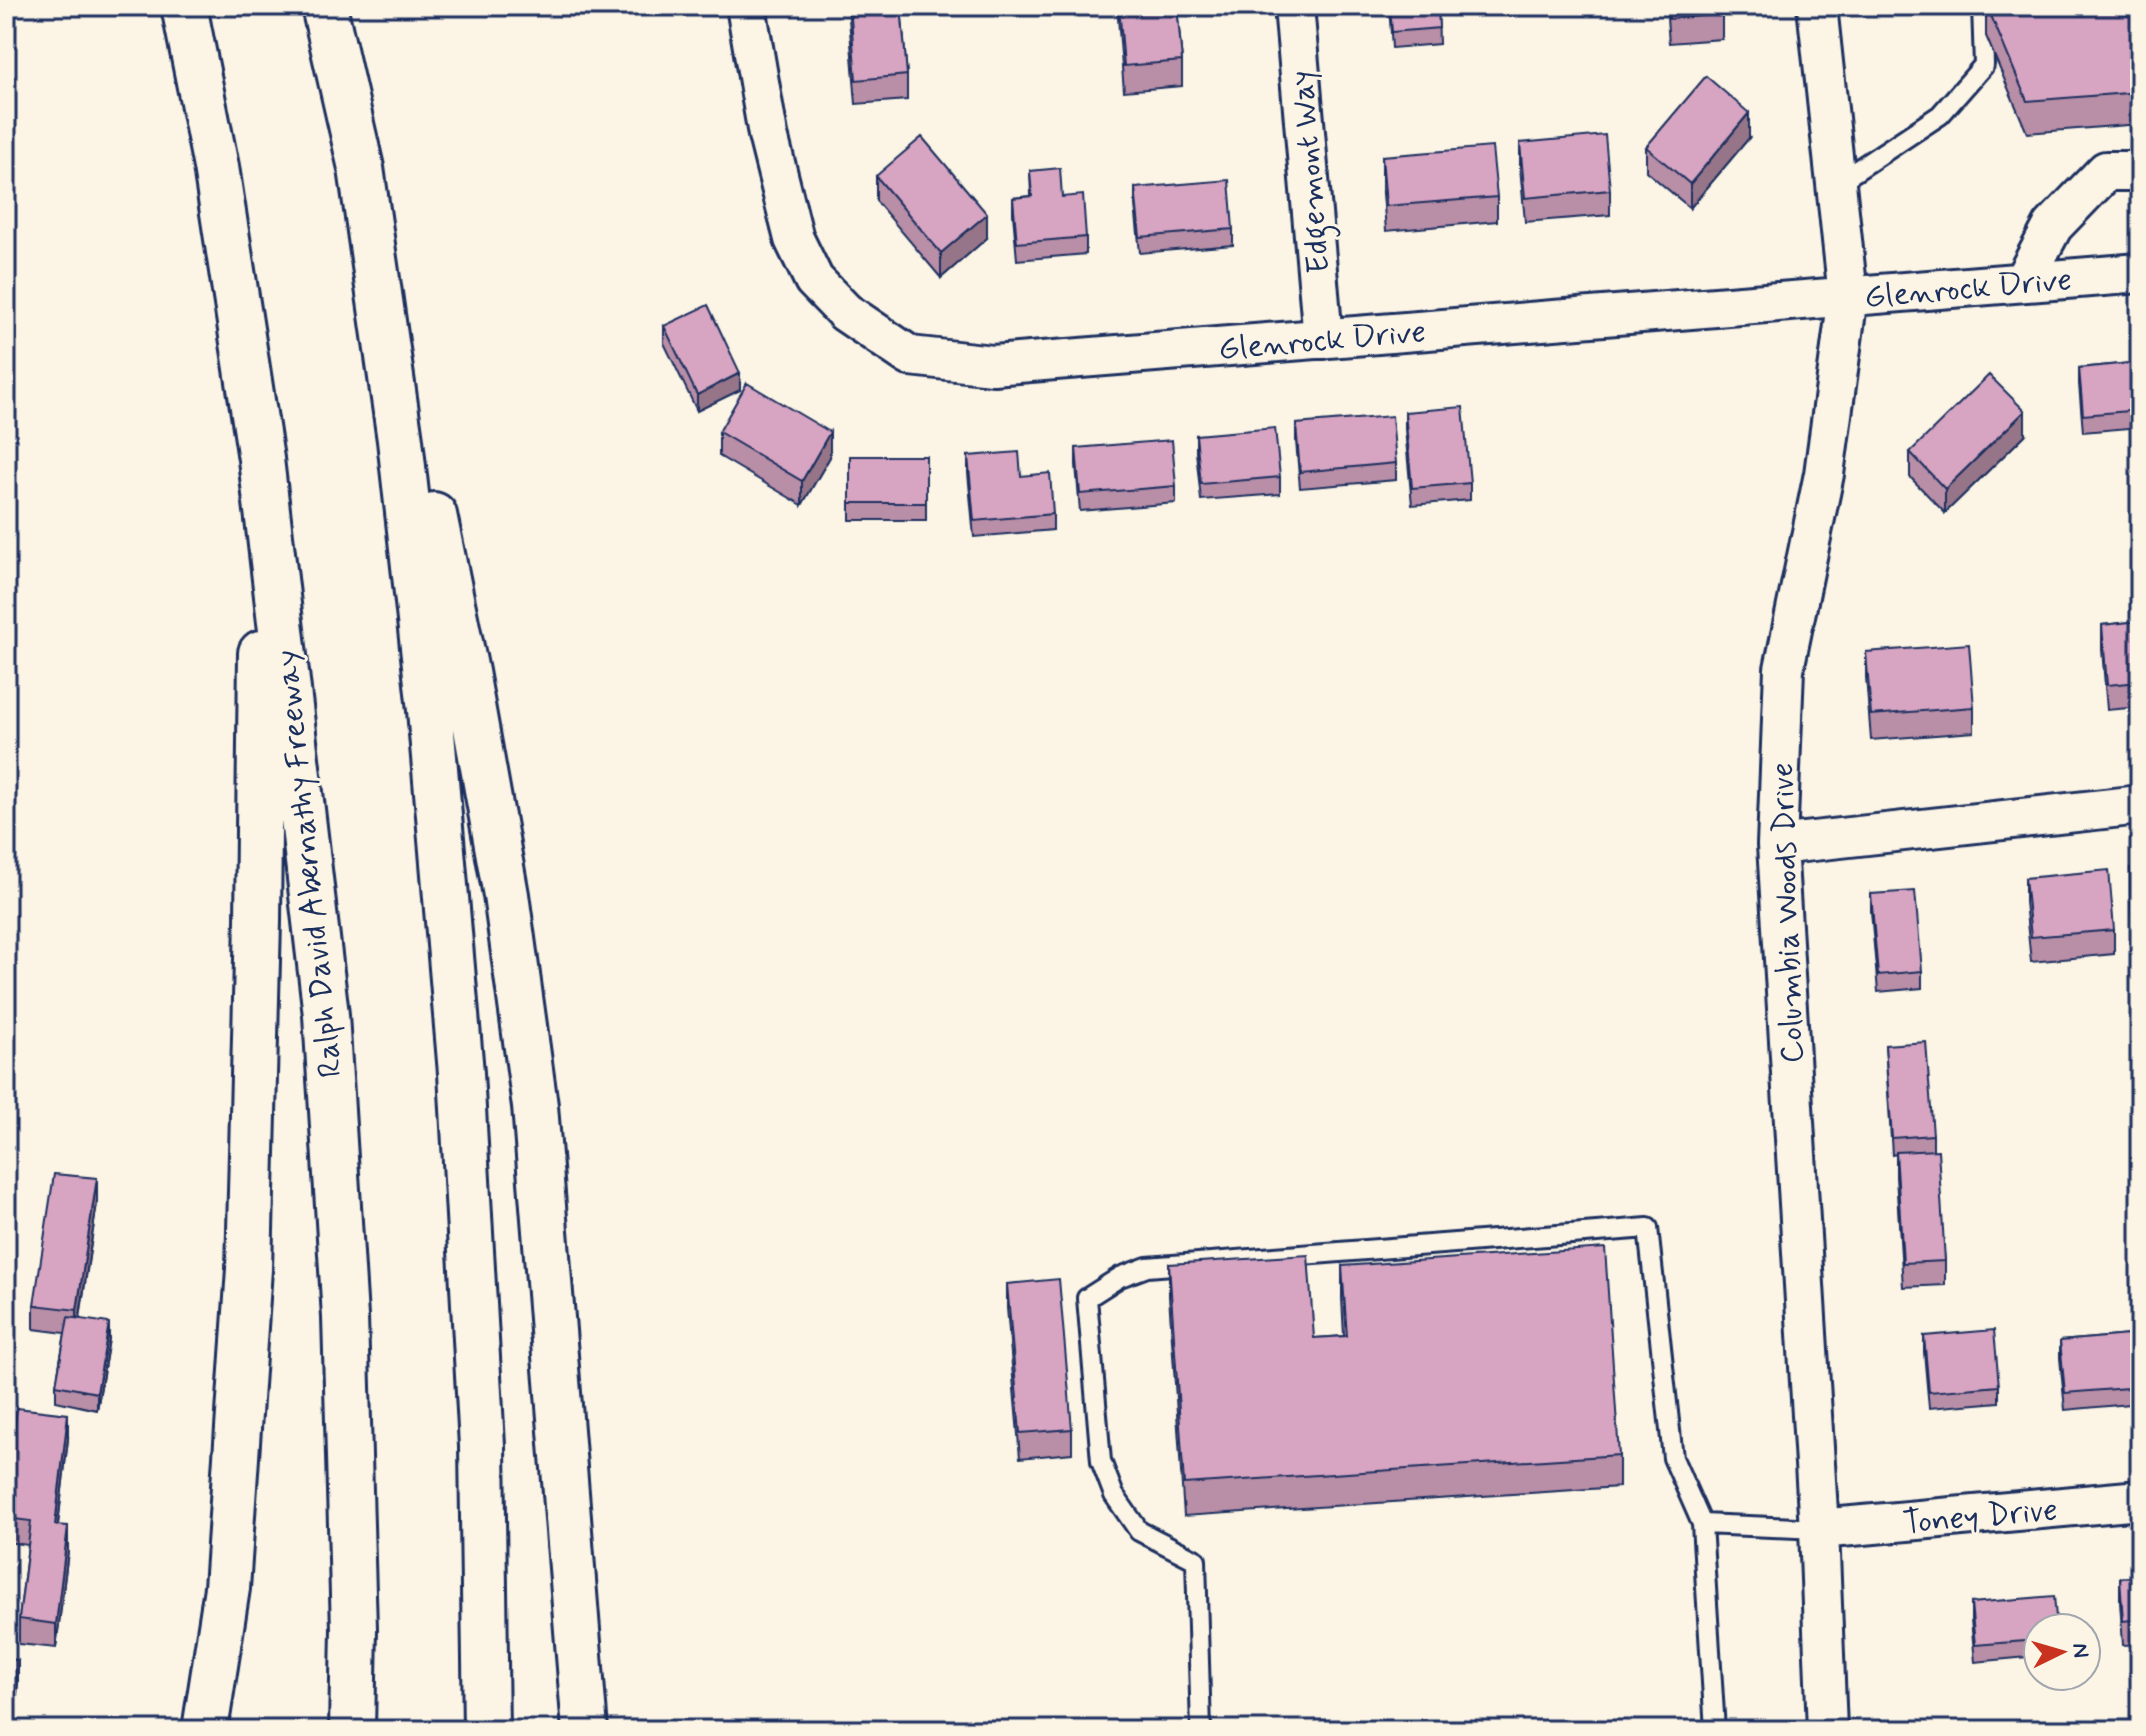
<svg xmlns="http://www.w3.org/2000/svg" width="2146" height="1736" viewBox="0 0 2146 1736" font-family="Mynerve,sans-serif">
  <rect width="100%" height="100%" fill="#fcf5e5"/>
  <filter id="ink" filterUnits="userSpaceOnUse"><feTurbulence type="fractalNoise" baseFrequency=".0125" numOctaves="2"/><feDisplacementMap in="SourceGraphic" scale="16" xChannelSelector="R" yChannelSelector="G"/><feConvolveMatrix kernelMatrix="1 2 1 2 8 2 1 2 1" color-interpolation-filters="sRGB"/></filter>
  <g filter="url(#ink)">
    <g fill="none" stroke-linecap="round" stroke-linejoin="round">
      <defs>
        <path id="service" d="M1836,184L1940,115L1984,65L1982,6
          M1702,1524L1819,1529
          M1201,1730L1196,1560L1139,1531L1114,1495L1101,1461L1087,1298L1120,1277L1147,1267L1648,1228L1673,1458L1702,1524L1715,1730"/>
        <path id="minor" d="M746,6L768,135L794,239L814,280L845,312L910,356L993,365L2140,273
          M1294,6L1323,339
          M1817,6L1848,296L1824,474L1784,669L1777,845L1819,1529L1827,1730
          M2023,282L2053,226L2106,171H2140
          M1777,845L2140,805
          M1819,1529L2140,1500"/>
        <path id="motorway" d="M184,6L216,167L261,459L326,1015L345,1317L354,1629L352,1730
          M324,6L361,168L400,440L430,710L461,1073L482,1446L486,1730
          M434,515L466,672L506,895L535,1106L585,1730
          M205,1730L227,1588L249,1269L258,921L261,653"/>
      </defs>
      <use href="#service" stroke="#1b2f5e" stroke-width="24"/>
      <use href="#minor" stroke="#1b2f5e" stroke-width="44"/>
      <use href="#motorway" stroke="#1b2f5e" stroke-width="50"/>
      <use href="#service" stroke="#fcf5e5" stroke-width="18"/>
      <use href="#minor" stroke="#fcf5e5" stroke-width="38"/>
      <use href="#motorway" stroke="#fcf5e5" stroke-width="44"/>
    </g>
    <path fill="#b98ea7" stroke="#1b2f5e" stroke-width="2" d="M848,6H901L907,75V100L856,104Z
      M1117,6H1177L1182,61V86L1124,91Z
      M1389,6H1438L1439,44L1392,48Z
      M1666,6H1722V39L1669,43Z
      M1986,6H2140V124L2027,133L1986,36Z
      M1749,138L1690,208L1646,171V147Z
      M1520,143L1610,190V215L1525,222L1520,167Z
      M1382,156L1497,197V221L1386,231L1382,181Z
      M1030,171L1062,197L1086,237V254L1017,260L1013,214V198L1031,196Z
      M876,176L987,238L941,278L876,201Z
      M1135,188L1233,229V245L1140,253L1135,205Z
      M664,326L740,390L697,411L664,343Z
      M2140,362V427L2083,432L2079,384V368Z
      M1405,412L1470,483V500L1412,505L1405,429Z
      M1296,424L1396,463V480L1300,488L1296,441Z
      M719,432L830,457L802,505L719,456Z
      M1196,435L1280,477V494L1201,500L1196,452Z
      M2025,435L1945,513L1910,477V452Z
      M1076,448L1176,486V503L1080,511L1076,465Z
      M850,456H926V520H850Z
      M968,456L1021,476L1053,514V530L974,537L968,473Z
      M2140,621V707L2107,710L2102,649V625Z
      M1866,652L1974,707V732L1871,740L1866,677Z
      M2140,867V963H2135L2130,892V868Z
      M2025,878L2114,930V954L2031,962L2025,902Z
      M1871,894L1922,971V988L1878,992L1871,911Z
      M1885,1045L1933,1135V1150L1945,1261V1285L1903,1287L1896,1177V1154L1892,1155Z
      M97,1203L80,1318L109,1339L97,1410L56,1401V1385L65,1333L34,1329V1305Z
      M1169,1264L1314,1338L1344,1336L1342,1298V1266L1619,1455V1487L1184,1516L1169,1296Z
      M1007,1284L1072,1429V1453L1020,1458L1007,1308Z
      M2140,1334V1403L2065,1410L2060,1358V1341Z
      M1924,1336L1999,1386V1402L1929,1408L1924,1352Z
      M68,1439L58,1525L68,1551L56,1648L19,1644V1619L28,1545L6,1542V1499Z
      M2140,1576V1644L2123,1645L2120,1602V1578Z
      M1971,1603L2038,1628V1656L1975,1662L1971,1620Z"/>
    <path fill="#967488" stroke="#1b2f5e" stroke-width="2" d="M1749,113V138L1690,208V184Z
      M987,214V238L941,278V253Z
      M740,373V390L697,411V395Z
      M2025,411V435L1945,513V489Z
      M830,432V457L802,505V481Z
      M97,1178V1203L77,1335V1310Z
      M109,1323V1339L97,1410V1393Z
      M68,1414V1439L55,1549V1525Z
      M68,1526V1551L56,1648V1624Z
      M18,1660V1685L13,1730H10Z"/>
    <path fill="#d7a5c2" stroke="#1b2f5e" stroke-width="2" d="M850,6H901L907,75L856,80Z
      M1119,6H1177L1182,61L1124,66Z
      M1390,6H1438L1439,28L1392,32Z
      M1668,6H1722V14L1669,19Z
      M1987,6H2140V92L2027,101Z
      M1706,76L1749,113L1690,184L1646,147Z
      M1605,135L1610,190L1525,198L1520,143Z
      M922,137L987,214L941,253L876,176Z
      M1492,147L1497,197L1386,206L1382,156Z
      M1060,168L1062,197L1083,195L1086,237L1017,243L1013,198L1032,196L1030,171Z
      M1229,180L1233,229L1140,237L1135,188Z
      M708,305L740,373L697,395L664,326Z
      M2140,362V410L2083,415L2079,368Z
      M1989,375L2025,411L1945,489L1910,452Z
      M747,383L830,432L802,481L719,432Z
      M1463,407L1470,483L1412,488L1405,412Z
      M1392,416L1396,463L1300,472L1296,424Z
      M1275,428L1280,477L1201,484L1196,435Z
      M1172,440L1176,486L1080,494L1076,448Z
      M1019,452L1021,476L1050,473L1053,514L974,521L968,456Z
      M850,456H926V503H850Z
      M2140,621V682L2107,685L2102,625Z
      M1969,644L1974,707L1871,715L1866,652Z
      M2140,867V938H2135L2130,868Z
      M2109,870L2114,930L2031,937L2025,878Z
      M1915,891L1922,971L1878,975L1871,894Z
      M1926,1042L1933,1135L1892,1138L1885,1045Z
      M1938,1150L1945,1261L1903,1263L1896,1152Z
      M54,1174L97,1178L77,1310L34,1305Z
      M1605,1248L1619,1455L1184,1484L1169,1264L1308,1255L1314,1338L1347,1336L1342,1266Z
      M1059,1279L1072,1429L1020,1433L1007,1284Z
      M68,1317L109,1323L97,1393L56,1385Z
      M1994,1330L1999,1386L1929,1392L1924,1336Z
      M2140,1334V1387L2065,1393L2060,1341Z
      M17,1408L68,1414L55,1525L68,1526L56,1624L19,1619L31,1521L6,1518V1499Z
      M2140,1576V1619L2123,1621L2120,1578Z
      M2054,1596L2057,1628H2038V1640L1975,1645L1971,1603Z
      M6,1659L18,1660L10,1730H6Z"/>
  </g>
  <g text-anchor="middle" stroke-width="6" stroke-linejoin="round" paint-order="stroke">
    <g font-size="32" fill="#1b2f5e" stroke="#fcf5e5">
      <text transform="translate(1309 172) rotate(-95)" y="11">Edgemont Way</text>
      <text transform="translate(1968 287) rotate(-5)" y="11">Glenrock Drive</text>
      <text transform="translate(1322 339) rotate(-5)" y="11">Glenrock Drive</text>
      <text transform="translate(307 864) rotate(-96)" y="11">Ralph David Abernathy Freeway</text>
      <text transform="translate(1786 913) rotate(-92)" y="11">Columbia Woods Drive</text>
      <text transform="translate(1980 1515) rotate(-5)" y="11">Toney Drive</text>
    </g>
  </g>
  <rect width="2146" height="1736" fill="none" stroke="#fcf5e5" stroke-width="32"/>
  <rect x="16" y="16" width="2114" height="1704" fill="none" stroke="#1b2f5e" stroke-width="3" filter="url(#ink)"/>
  <g transform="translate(2062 1652) rotate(85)"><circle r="38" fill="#fcf5e5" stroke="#a2a6af" stroke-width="2"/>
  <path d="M0-6L14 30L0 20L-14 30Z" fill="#c8321e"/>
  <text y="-12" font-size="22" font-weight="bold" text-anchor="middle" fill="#1b2f5e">N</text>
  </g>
</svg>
